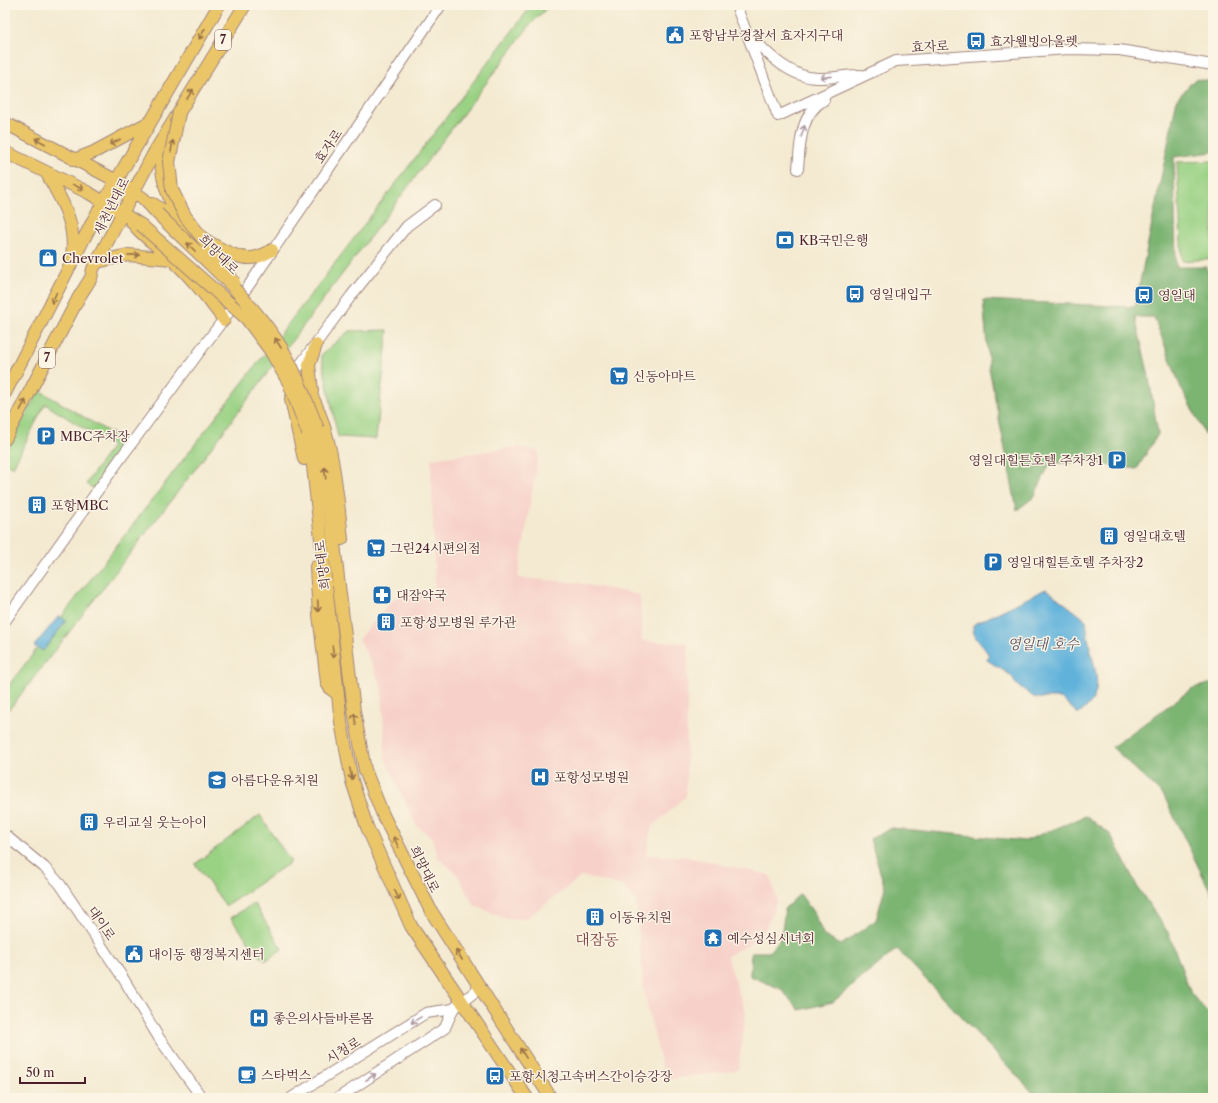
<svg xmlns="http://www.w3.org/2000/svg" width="1218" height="1103" viewBox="0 0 1218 1103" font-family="'Libre Caslon Text','Noto Serif KR',serif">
  <rect width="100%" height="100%" fill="#fcf5e5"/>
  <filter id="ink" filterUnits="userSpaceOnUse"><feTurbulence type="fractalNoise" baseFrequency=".025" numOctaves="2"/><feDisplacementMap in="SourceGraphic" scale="8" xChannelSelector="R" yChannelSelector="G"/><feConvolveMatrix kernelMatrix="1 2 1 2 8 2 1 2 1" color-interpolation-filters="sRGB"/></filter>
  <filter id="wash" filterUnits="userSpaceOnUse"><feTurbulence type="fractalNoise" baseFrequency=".012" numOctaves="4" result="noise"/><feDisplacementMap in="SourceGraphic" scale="16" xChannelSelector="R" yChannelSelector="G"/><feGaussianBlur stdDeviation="0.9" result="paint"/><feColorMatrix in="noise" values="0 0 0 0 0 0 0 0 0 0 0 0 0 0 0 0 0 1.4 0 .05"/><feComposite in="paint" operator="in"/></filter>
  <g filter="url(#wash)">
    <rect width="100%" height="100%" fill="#f4ead1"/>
    <path fill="#f7d1c9" d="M516,447L539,451L518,578L573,582L640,595L642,641L688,643L686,796L651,828L646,855L688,857L770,875L777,900L765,930L749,944L727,956L746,1014L738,1070L665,1080L644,992L636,902L623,886L582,876L527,918L506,919L474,905L456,873L438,858L432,838L416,825L385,758L382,687L359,638L396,597L435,594L431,459Z"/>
    <path fill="#9ad284" stroke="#727858" d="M532,5H550L530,25L193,472L5,715V690L322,280Z
      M1213,161V259L1182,261L1177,162Z
      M388,330L376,439L338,437L321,355L349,331Z
      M39,390L127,443L94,489L86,484L112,446L45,404L13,467L5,462V453Z
      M260,815L291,862L226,906L195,864Z
      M254,903L282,949L267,960L260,957L231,918Z"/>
    <path fill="#7bb472" stroke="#626a4e" d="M1195,79L1213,82V152L1174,157L1176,267H1207L1213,314V449L1181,388L1154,317H1135L1148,372L1158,434L1137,469L1088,462L1050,463L1034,497L1017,510L989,368L983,300L1135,307L1177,99Z
      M1213,683V897L1164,796L1112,747L1193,688Z
      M1086,816L1111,835L1138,888L1169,934L1191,994L1213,1018V1098H1038L897,949L833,1002L799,1010L781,989L750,976L751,952H769L781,938L785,908L800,894L813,912L824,936L841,945L876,920L885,888L870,839L892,828L1025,841Z"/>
    <path fill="#60b2db" stroke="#556883" d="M1046,589L1086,620C1087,627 1087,635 1089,642C1094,670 1108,695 1078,714L1061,698H1035L1015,683L1012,676L987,660L989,656C984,644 972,640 973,625Z
      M59,616L66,621L43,651L34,646Z"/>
  </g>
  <g filter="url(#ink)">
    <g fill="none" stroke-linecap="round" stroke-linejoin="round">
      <defs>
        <path id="minor" d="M736,5L778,116L896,61L1069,49L1119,50L1213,65
          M750,35C767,54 791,78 818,78C833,78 847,75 861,75
          M798,169C800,144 800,114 824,100
          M297,369L351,296L407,226L435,205
          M5,621L120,459L249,285L441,5
          M5,835L44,867L60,884L123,978L159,1038L202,1098
          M291,1098L426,1013L453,1009
          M338,1098L445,1028L453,1009L481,987"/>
        <path id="major" d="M5,123L117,181L143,198L157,213
          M160,143C160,175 166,192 179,221
          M5,152L89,193L141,225
          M74,160L94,152L148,123
          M46,172C61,198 77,225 72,256
          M153,204C176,218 224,259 250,258C259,258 265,254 272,250
          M132,222C142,237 159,246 172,259C192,278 208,298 224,320
          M97,262L128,255L172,259
          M304,382C333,429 336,485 342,539
          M312,391L309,365L316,345
          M5,393L95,217L219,5
          M291,399L304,459
          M318,429L322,444L354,711L365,770L383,815L431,911L551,1098
          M308,433L312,457L341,722L352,781L367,827L411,926L527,1098
          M5,439L79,297L91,278L93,269L154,153L245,5
          M316,567L319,614L327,683L331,689L338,694"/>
      </defs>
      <use href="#minor" stroke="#9f847e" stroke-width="12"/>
      <use href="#major" stroke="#9f847e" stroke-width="14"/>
      <use href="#minor" stroke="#fff" stroke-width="10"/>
      <use href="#major" stroke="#ebc669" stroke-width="12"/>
      <defs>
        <path id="major-bridge" d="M179,113L169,162L172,190L185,216L210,248L234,282
          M157,213C197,253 243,291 275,338C294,365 305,398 318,429
          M141,225L246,318L270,350L289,383L308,433"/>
      </defs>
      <use href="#major-bridge" stroke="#9f847e" stroke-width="14" stroke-linecap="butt"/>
      <use href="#major-bridge" stroke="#ebc669" stroke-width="12"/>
    </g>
    <defs><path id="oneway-shaft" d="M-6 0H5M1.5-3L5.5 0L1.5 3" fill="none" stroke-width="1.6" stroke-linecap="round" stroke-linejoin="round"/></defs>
    <g stroke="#9a724a">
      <use href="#oneway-shaft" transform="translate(202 34) rotate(119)"/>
      <use href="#oneway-shaft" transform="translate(190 94) rotate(-58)"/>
      <use href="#oneway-shaft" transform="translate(40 141) rotate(-152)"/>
      <use href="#oneway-shaft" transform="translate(115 142) rotate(153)"/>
      <use href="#oneway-shaft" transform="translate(172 146) rotate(-81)"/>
      <use href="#oneway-shaft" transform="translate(78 187) rotate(26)"/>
      <use href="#oneway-shaft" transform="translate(191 247) rotate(-135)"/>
      <use href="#oneway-shaft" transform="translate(134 255) rotate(1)"/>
      <use href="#oneway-shaft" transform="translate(54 298) rotate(114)"/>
      <use href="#oneway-shaft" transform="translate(278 343) rotate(-121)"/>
      <use href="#oneway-shaft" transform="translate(23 405) rotate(-62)"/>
      <use href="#oneway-shaft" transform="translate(325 473) rotate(-97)"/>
      <use href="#oneway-shaft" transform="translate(318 606) rotate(87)"/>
      <use href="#oneway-shaft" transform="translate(333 652) rotate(84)"/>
      <use href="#oneway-shaft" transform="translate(355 719) rotate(-99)"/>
      <use href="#oneway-shaft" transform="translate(351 774) rotate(78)"/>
      <use href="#oneway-shaft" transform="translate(396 842) rotate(-115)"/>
      <use href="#oneway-shaft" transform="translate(397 895) rotate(65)"/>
      <use href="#oneway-shaft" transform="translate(459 955) rotate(-123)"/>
      <use href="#oneway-shaft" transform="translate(523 1053) rotate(-122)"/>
    </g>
    <g stroke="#ae9aa0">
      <use href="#oneway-shaft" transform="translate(826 77) rotate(174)"/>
      <use href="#oneway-shaft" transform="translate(803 131) rotate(-73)"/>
      <use href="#oneway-shaft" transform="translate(416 1020) rotate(148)"/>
      <use href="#oneway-shaft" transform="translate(371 1077) rotate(-33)"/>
    </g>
  </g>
  <defs>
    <symbol id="civic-square" viewBox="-11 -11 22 22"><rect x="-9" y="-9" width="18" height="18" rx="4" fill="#1f6fb2" stroke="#fcf5e5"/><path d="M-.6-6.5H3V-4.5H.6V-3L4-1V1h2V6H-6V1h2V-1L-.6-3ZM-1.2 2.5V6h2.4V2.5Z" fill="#fff"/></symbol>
    <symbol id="bus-square" viewBox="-11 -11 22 22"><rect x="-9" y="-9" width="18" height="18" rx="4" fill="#1f6fb2" stroke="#fcf5e5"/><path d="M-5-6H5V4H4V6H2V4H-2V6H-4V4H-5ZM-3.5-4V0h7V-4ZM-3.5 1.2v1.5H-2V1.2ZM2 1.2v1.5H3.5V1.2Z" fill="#fff"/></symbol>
    <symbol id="bank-square" viewBox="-11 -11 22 22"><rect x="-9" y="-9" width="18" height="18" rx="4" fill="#1f6fb2" stroke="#fcf5e5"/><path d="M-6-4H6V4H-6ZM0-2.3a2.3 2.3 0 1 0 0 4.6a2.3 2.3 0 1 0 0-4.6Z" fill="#fff"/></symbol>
    <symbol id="shop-square" viewBox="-11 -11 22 22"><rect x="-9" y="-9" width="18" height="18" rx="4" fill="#1f6fb2" stroke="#fcf5e5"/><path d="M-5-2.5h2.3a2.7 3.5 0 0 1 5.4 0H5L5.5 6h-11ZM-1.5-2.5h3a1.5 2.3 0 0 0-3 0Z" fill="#fff"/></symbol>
    <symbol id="supermarket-square" viewBox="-11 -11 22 22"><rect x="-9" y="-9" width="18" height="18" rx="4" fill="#1f6fb2" stroke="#fcf5e5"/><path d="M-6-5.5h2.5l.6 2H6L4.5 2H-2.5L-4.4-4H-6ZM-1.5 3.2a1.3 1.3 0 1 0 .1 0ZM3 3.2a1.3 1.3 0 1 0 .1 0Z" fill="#fff"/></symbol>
    <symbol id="parking-square" viewBox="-11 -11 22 22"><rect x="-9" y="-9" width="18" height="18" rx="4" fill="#1f6fb2" stroke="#fcf5e5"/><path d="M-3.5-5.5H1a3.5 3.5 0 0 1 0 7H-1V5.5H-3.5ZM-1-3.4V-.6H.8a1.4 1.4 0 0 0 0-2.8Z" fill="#fff"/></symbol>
    <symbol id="building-square" viewBox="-11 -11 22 22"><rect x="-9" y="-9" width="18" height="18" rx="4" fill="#1f6fb2" stroke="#fcf5e5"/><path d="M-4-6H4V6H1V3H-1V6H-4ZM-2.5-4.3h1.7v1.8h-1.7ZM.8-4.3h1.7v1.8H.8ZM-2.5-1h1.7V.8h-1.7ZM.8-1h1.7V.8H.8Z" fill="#fff"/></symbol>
    <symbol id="pharmacy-square" viewBox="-11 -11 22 22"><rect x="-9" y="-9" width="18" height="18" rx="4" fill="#1f6fb2" stroke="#fcf5e5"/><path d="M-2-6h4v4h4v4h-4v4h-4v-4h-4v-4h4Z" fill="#fff"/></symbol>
    <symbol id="hospital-square" viewBox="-11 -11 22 22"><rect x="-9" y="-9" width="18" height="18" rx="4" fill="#1f6fb2" stroke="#fcf5e5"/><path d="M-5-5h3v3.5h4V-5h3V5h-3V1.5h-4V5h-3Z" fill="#fff"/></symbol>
    <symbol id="school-square" viewBox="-11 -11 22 22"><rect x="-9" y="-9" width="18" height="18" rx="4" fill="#1f6fb2" stroke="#fcf5e5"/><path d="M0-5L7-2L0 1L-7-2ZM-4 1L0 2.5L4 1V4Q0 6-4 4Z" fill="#fff"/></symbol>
    <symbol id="temple-square" viewBox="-11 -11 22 22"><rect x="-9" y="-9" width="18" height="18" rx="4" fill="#1f6fb2" stroke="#fcf5e5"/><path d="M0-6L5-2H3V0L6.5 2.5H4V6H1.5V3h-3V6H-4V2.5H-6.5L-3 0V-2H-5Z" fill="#fff"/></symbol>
    <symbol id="cafe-square" viewBox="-11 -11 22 22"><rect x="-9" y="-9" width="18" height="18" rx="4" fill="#1f6fb2" stroke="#fcf5e5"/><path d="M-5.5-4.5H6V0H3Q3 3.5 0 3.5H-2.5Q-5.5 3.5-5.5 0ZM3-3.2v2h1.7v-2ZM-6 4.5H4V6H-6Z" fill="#fff"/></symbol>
  </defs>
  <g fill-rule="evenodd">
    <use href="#civic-square" x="664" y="24" width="22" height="22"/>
    <use href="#bus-square" x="965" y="30" width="22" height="22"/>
    <use href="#bank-square" x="774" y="229" width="22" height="22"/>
    <use href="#shop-square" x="37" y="247" width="22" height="22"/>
    <use href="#bus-square" x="844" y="283" width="22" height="22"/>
    <use href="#bus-square" x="1133" y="284" width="22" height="22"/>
    <use href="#supermarket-square" x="608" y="365" width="22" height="22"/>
    <use href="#parking-square" x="35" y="425" width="22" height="22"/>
    <use href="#parking-square" x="1106" y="449" width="22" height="22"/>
    <use href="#building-square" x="26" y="494" width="22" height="22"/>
    <use href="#building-square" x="1098" y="525" width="22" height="22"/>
    <use href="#supermarket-square" x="365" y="537" width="22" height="22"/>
    <use href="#parking-square" x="982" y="551" width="22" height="22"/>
    <use href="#pharmacy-square" x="371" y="584" width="22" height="22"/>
    <use href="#building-square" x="375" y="611" width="22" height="22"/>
    <use href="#hospital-square" x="529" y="766" width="22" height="22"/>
    <use href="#school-square" x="206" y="769" width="22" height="22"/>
    <use href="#building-square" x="78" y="811" width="22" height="22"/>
    <use href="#building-square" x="584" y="906" width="22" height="22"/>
    <use href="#temple-square" x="702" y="927" width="22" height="22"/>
    <use href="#civic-square" x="123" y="943" width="22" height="22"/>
    <use href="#hospital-square" x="248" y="1007" width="22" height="22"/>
    <use href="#cafe-square" x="236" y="1064" width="22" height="22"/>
    <use href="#bus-square" x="484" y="1065" width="22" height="22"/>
  </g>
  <g text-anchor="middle" stroke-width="3" stroke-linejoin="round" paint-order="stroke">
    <g fill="#fcf5e5" stroke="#7f5f63" stroke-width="1">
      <rect x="215" y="30" width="16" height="20" rx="3"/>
      <rect x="39" y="348" width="16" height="20" rx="3"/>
    </g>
    <g font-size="12" font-weight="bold" fill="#4a1f2b">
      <text x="223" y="44">7</text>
      <text x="47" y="362">7</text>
    </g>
    <g font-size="13" fill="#4a1f2b" stroke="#fcf5e5" text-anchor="start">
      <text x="689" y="40">포항남부경찰서 효자지구대</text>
      <text x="990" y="46">효자웰빙아울렛</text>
      <text x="799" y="245">KB국민은행</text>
      <text x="62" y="263">Chevrolet</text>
      <text x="869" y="299">영일대입구</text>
      <text x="1158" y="300">영일대</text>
      <text x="633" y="381">신동아마트</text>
      <text x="60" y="441">MBC주차장</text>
      <text x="1103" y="465" text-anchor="end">영일대힐튼호텔 주차장1</text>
      <text x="51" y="510">포항MBC</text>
      <text x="1123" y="541">영일대호텔</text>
      <text x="390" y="553">그린24시편의점</text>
      <text x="1007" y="567">영일대힐튼호텔 주차장2</text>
      <text x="396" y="600">대잠약국</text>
      <text x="400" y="627">포항성모병원 루가관</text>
      <text x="554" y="782">포항성모병원</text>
      <text x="231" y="785">아름다운유치원</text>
      <text x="103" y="827">우리교실 웃는아이</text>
      <text x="609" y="922">이동유치원</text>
      <text x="727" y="943">예수성심시녀회</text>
      <text x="148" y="959">대이동 행정복지센터</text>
      <text x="273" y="1023">좋은의사들바른몸</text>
      <text x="261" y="1080">스타벅스</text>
      <text x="509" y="1081">포항시청고속버스간이승강장</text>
    </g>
    <g font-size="13" fill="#4a1f2b" stroke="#fcf5e5">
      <text transform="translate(930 46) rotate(-3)" y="5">효자로</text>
      <text transform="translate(328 146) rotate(-56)" y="5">효자로</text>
      <text transform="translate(111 206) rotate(-63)" y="5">새천년대로</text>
      <text transform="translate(219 254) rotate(45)" y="5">희망대로</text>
      <text transform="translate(322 565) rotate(-97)" y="5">희망대로</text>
      <text transform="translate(425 869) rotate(64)" y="5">희망대로</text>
      <text transform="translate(102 923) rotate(56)" y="5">대이로</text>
      <text transform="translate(343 1050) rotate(-32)" y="5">시청로</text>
    </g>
    <g font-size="14" font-style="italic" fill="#525269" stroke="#fcf5e5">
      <text x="1043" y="649">영일대 호수</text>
    </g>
    <g font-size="15" fill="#7e4646" stroke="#fcf5e5">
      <text x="597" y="945">대잠동</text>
    </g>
  </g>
  <rect width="1218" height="1103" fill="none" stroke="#fcf5e5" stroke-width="20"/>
  <path d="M20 1077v6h65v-6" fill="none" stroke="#4a1f2b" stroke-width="2"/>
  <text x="26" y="1077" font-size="12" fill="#4a1f2b" stroke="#fcf5e5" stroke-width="3" paint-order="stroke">50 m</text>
</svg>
